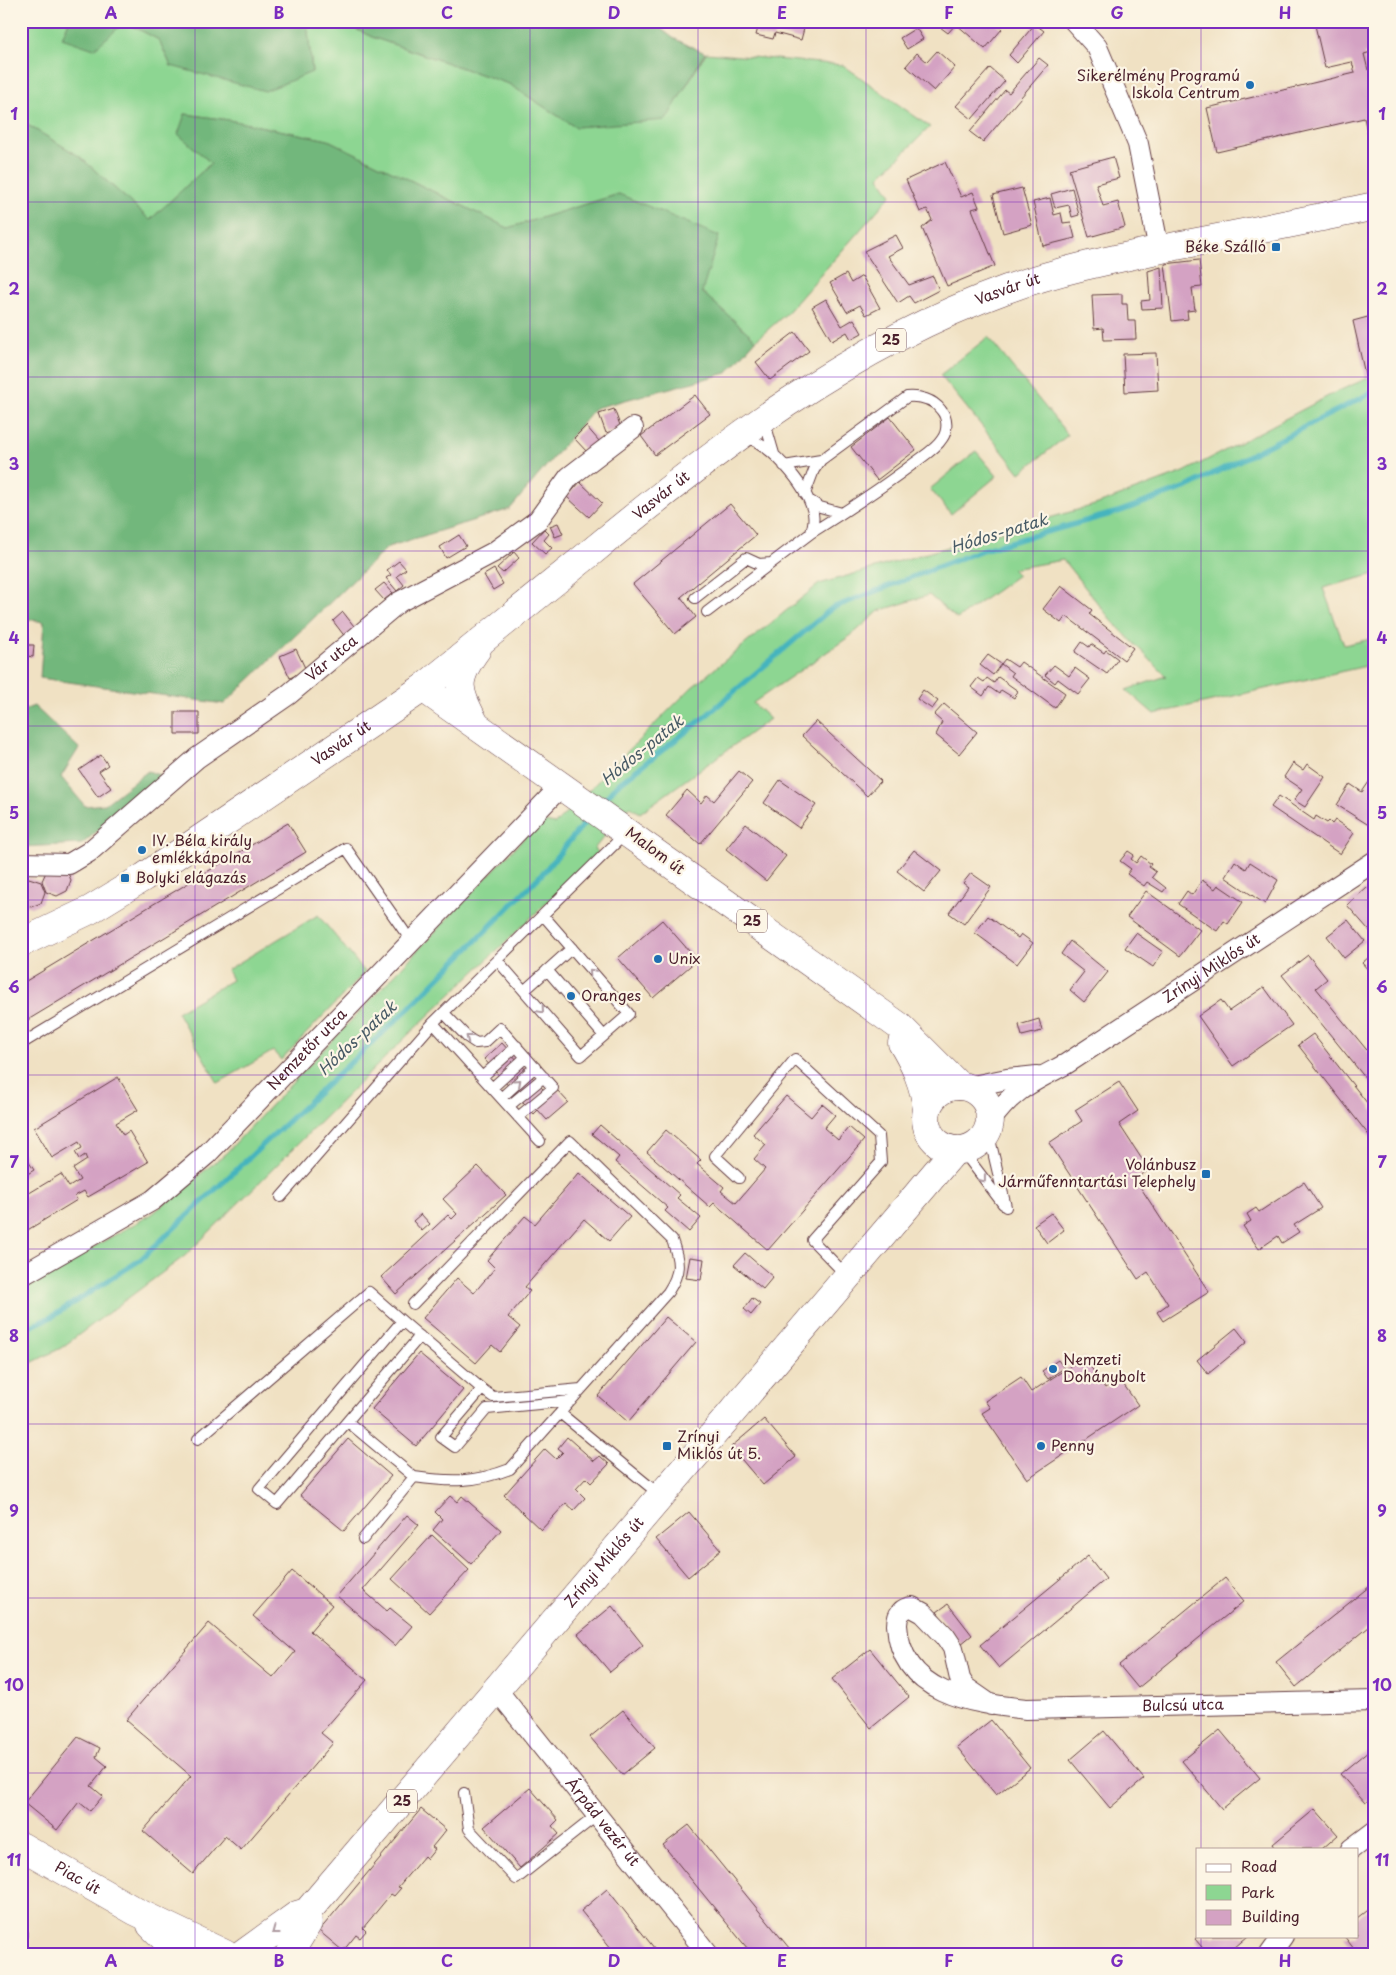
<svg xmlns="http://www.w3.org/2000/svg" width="1396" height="1975" viewBox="0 0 1396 1975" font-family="'Playpen Sans',sans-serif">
  <rect width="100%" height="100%" fill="#fcf5e5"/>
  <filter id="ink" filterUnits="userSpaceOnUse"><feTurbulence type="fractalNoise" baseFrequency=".02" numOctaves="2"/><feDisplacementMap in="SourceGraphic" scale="10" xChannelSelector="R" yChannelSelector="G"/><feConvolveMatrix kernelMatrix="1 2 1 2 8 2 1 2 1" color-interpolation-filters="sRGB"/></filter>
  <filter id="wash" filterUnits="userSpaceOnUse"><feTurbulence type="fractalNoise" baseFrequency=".0096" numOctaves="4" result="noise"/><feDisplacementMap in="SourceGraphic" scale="20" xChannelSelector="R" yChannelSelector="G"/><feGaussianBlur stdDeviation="1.12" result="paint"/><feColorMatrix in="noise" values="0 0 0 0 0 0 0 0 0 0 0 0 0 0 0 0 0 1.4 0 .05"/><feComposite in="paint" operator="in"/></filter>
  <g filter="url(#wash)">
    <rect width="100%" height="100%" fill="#f0e1c3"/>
    <path fill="#8dd692" stroke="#6c7a5e" d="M21,21H69L62,38L125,22L159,40L171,66L312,71L307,21H339L372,37L509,84L575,127L666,119L706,53L843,65L930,127L879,177L891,195L788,312L756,340L702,292L619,194L508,228L328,140L229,120L185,114L179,134L211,163L150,220L79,156L21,121Z
      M988,337L1068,435L1020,473L940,375Z
      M1375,375V574L1323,588L1344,645L1375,638V664L1154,714L1126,690L1166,676L1112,621L1063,560L1012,569L1018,575L957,619L929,595L879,611L853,634L753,703L770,719L640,813L629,806L594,849L599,853L409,1034L186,1255L61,1348L21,1368V1288L152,1214L226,1153L540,821L555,824L691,688L819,584L1098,504L1184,472L1336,392Z
      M976,451L997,476L951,514L930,489Z
      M318,915L365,972L281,1060L273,1051L218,1083L177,1012L232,980L227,970Z"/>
    <path fill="#72b77c" stroke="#5e6b54" d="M69,21H307L312,72L265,91L171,66L159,40L125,22L94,49L62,38Z
      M339,21H651L673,38L705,53L666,120L575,127L509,84L372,37Z
      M185,114L229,120L328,140L508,228L619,194L719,236L702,292L756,340L727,373L595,408L510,509L388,547L224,704L40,678L44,622L21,618V121L79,156L150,220L211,163L178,134Z
      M34,706L79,748L61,777L85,806L105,804L148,771L162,776L82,844L21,847V711Z"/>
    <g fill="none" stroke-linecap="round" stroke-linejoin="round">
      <path stroke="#45b4be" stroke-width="5.5" d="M601,804L616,786L700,721L832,608L982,550L1118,512L1187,487L1375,391
        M21,1331L53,1316L140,1260L409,1008L543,873L591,815"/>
    </g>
    <g id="blocks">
      <path fill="#d4a2c3" d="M760,21H806L801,40L775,33L773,39L756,35Z
        M932,21H993L1002,29L985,49L956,24L948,33Z
        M1314,21H1375V51L1364,54L1368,70L1375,68V148L1371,149L1364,118L1217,152L1207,108L1355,73L1352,62L1325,68Z
        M1035,24L1044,31L1017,63L1009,55Z
        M916,28L923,39L907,49L900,38Z
        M937,51L955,67L934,91L906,66L917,53L927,62Z
        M1039,58L1048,65L983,142L970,132L1005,90L1009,93Z
        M990,68L1005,81L972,119L956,106Z
        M1113,157L1119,178L1096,184L1103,206L1118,202L1125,227L1089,237L1069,169Z
        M945,162L961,197L973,192L979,207L972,209L995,266L947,286L922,228L932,220L927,209L920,212L906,180Z
        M1022,188L1032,225L1003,233L993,195Z
        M1072,188L1079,215L1072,217L1069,205L1055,208L1051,194Z
        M1050,198L1054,215L1061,213L1063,223L1071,222L1075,238L1043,246L1033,202Z
        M896,235L903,248L888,256L909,285L933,276L939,290L914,303L909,296L898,303L864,251Z
        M1199,260L1202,287L1192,288L1195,310L1187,311L1188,319L1172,321L1165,264Z
        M1161,267L1163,308L1142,309L1141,301L1150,300L1148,271Z
        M846,274L851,283L862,276L880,308L866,315L860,305L847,312L830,283Z
        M1122,294V304H1127L1128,321H1135L1136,339L1104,340L1103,328L1094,329L1092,295Z
        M826,299L842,326L854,319L862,333L851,339L847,332L832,341L812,307Z
        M1375,315V375L1366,379L1353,321Z
        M795,332L809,351L770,380L756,362Z
        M1156,353L1158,390L1125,392L1123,354Z
        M695,395L710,414L655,455L641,436Z
        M614,409L621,428L606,433L599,414Z
        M890,417L916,450L877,480L851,447Z
        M586,426L599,441L587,452L574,438Z
        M580,482L602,503L589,517L567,497Z
        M730,504L756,535L681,597L696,617L675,634L633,584Z
        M558,523L563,534L555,537L550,526Z
        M544,529L549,534L544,540L552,548L545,554L532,542Z
        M459,535L466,546L446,558L440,547Z
        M514,552L519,558L503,573L497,568Z
        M399,561L406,569L397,576L404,585L397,591L386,578L391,575L387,570Z
        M494,569L503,584L493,590L484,575Z
        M384,583L393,593L384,600L375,590Z
        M1061,586L1092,610L1089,614L1133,648L1124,660L1066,616L1061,623L1043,609Z
        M343,612L357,630L346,638L333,621Z
        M21,635H28L27,645H34L33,657L27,656L26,666H21Z
        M1082,642L1089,647L1091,644L1104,653L1106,650L1118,659L1107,674L1075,652Z
        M296,649L306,670L290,678L280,656Z
        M988,655L1001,664L993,675L980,665Z
        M1005,659L1017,667L1021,662L1065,693L1055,708L1011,676L1013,673L1001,664Z
        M1054,665L1069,676L1075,668L1090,679L1078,694L1058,679L1055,683L1045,675Z
        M998,677L1018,691L1014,698L1001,690L999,694L989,687L983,696L971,687L978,678L984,682L987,678L994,683Z
        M923,690L938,701L932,709L917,699Z
        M944,704L977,732L959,754L936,735L942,722L934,715Z
        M175,712H199V734H175Z
        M816,721L881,781L867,796L802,736Z
        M101,755L108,765L99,771L111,788L98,797L79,770Z
        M1293,763L1303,770L1307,764L1325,777L1305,807L1294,800L1302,789L1284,777Z
        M739,771L752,782L700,844L666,815L687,790L701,803L707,795L714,801Z
        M1371,779L1375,781V829L1337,805L1350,784L1362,792Z
        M780,780L816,805L799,828L764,803Z
        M1279,796L1314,820L1316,816L1327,823L1329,821L1332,824L1335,820L1354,833L1340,854L1271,807Z
        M288,823L306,852L21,1024V984Z
        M746,824L786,856L766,881L726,849Z
        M914,850L941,871L924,892L897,871Z
        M1128,851L1134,855L1131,859L1136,863L1141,856L1151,864L1149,867L1156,872L1152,877L1166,888L1163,892L1147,882L1144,886L1127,874L1131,869L1120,861Z
        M1235,861L1246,869L1250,862L1278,880L1265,904L1225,877Z
        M67,871L71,880L67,891L57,896L46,892L42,881L46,872Z
        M971,873L991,887L964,924L949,913L968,887L963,883Z
        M29,878L41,882L45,892L41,903L31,907L21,904V883Z
        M1202,880L1215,889L1218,885L1243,902L1228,924L1224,921L1217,931L1178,904L1187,891L1192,895Z
        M1367,887L1375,895L1373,907L1375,937L1347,905Z
        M1146,891L1200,930L1180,956L1127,917Z
        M988,916L1018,938L1021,934L1033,943L1017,964L975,933Z
        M662,920L697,960L653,998L618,958Z
        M1348,920L1365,941L1344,958L1327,936Z
        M1136,933L1163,952L1153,967L1125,948Z
        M1070,941L1108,972L1084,1002L1070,990L1084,972L1061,954Z
        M1375,952V978L1362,963Z
        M1308,955L1327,979L1316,988L1375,1060V1090L1282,975Z
        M1264,987L1292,1025L1233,1066L1198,1016L1221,1000L1229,1011Z
        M1039,1019L1042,1031L1022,1036L1019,1025Z
        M1313,1034L1375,1113V1143L1298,1045Z
        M502,1043L550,1097L557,1090L568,1102L547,1120L538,1110L534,1114L484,1059Z
        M118,1077L138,1110L116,1123L123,1135L129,1131L148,1162L88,1197L84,1191L75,1196L77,1200L21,1234V1198L61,1174L69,1187L80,1180L73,1169L87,1160L85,1155L79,1159L75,1152L82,1148L79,1142L52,1158L34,1128Z
        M1119,1082L1138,1111L1119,1124L1149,1170L1135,1179L1209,1292L1163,1321L1157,1312L1168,1304L1148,1272L1138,1279L1049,1143L1082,1121L1075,1110Z
        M786,1096L811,1117L822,1104L835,1115L824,1128L838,1140L849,1127L864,1140L768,1250L714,1203L710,1207L647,1152L666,1130L701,1160L697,1164L724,1187L721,1191L736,1203L765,1169L754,1159L766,1145L753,1134Z
        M600,1125L680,1195L677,1198L701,1218L689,1232L665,1211L668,1208L615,1162L619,1157L592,1134Z
        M21,1150L34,1170L21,1178Z
        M478,1166L506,1195L396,1294L381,1277L448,1215L452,1219L457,1214L443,1199Z
        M579,1173L630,1217L609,1241L584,1219L525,1287L530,1291L508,1317L520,1327L500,1352L492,1345L476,1363L423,1318L457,1278L474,1293L495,1268L487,1260L525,1216L535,1224Z
        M1304,1182L1321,1208L1294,1225L1299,1232L1282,1243L1278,1236L1259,1249L1243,1226L1251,1221L1247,1214L1256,1208L1259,1212Z
        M1051,1213L1064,1230L1047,1243L1034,1225Z
        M421,1214L430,1224L422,1231L413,1221Z
        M745,1253L773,1277L763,1289L734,1265Z
        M690,1257L704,1259L701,1280L686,1278Z
        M752,1298L760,1304L751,1315L744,1309Z
        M666,1317L696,1342L628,1422L598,1396Z
        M1236,1328L1247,1342L1208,1374L1197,1360Z
        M419,1353L463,1390L416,1446L372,1409Z
        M1084,1357L1105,1388L1119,1378L1138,1405L1027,1479L982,1413L990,1408L985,1401L1021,1377L1031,1392Z
        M1058,1360L1064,1368L1048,1379L1042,1371Z
        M764,1419L796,1457L763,1485L731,1447Z
        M567,1437L594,1461L600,1456L609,1464L591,1483L586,1478L576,1489L585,1498L574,1510L566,1503L541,1530L504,1495L545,1449L556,1459L563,1452L558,1448Z
        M348,1439L391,1476L344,1531L300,1495Z
        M450,1496L457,1502L462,1496L501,1530L471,1564L433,1530L442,1519L435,1512Z
        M689,1512L721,1550L688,1577L656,1539Z
        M407,1515L419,1525L363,1590L387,1611L390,1608L412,1626L395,1646L337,1596Z
        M432,1535L469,1570L429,1613L392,1579Z
        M1088,1556L1106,1579L999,1668L980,1645Z
        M292,1571L332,1605L310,1631L367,1680L321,1733L333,1743L241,1850L225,1836L193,1874L143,1831L191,1776L126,1720L209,1623L273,1678L295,1652L253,1616Z
        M1225,1578L1244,1601L1138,1688L1119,1665Z
        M1375,1582V1622L1296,1687L1276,1662Z
        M948,1604L972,1635L961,1644L937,1612Z
        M612,1606L643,1645L610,1672L578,1634Z
        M870,1649L909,1697L871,1728L832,1679Z
        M623,1710L655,1748L622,1775L590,1737Z
        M991,1720L1030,1768L996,1795L957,1747Z
        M1220,1730L1260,1778L1222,1809L1182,1761Z
        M1104,1731L1144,1779L1110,1808L1070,1760Z
        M78,1737L100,1748L96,1757L107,1766L91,1786L103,1796L90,1811L79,1802L57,1830L24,1803Z
        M1375,1745V1795L1365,1803L1340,1774Z
        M530,1788L558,1820L552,1826L559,1834L520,1868L484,1827Z
        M421,1809L446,1830L432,1847L435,1849L427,1859L424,1856L398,1887L401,1888L394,1896L391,1894L363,1928L366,1931L360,1938L356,1935L343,1951L319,1931Z
        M1315,1809L1338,1835L1322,1849H1276L1273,1844Z
        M689,1825L794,1954H752L663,1845Z
        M607,1889L630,1918L659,1954H616L581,1911Z
        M1375,1904V1948L1368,1954H1358L1344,1936H1357V1918Z
        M21,1907L24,1910L27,1927V1937L21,1949Z
        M1198,1936H1248L1227,1954H1208L1195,1939Z"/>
    </g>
  </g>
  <g filter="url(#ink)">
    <use href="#blocks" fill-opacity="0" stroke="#633c42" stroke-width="1"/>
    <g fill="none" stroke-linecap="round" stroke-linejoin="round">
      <defs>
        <path id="lane" d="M765,423L774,454
          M784,466L821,460L907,397C919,396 933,399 941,410C948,418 948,431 942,439C936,449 922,457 913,464C880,489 846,511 811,533
          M805,494L814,470L821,460
          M809,500L820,507L842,513
          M695,598L746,558L759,564L771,563
          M707,612L811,533C813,525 815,517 812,509C805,484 770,443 744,437
          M497,960L581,1056L629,1014L543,915
          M547,970L604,1036
          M524,991L572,948
          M444,1013L467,1037L476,1043L485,1042L500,1028L553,1088L518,1117
          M433,1023L540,1141
          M21,1044L346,848L404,931
          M482,1077L517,1046
          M492,1088L526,1057
          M501,1098L535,1067
          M509,1106L544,1077
          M988,1131L1006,1207
          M962,1150L1003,1204
          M739,1178L715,1156L795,1059L879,1136L881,1162L812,1240L846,1275
          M281,1197L433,1023L625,834
          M420,1336L277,1504L259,1489L402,1321L482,1389L441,1437L455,1447L487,1409L571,1401
          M482,1389L493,1397L581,1389
          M560,1413L660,1495
          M348,1422L414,1477
          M198,1439L369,1292L402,1321
          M363,1539L414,1477C451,1482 474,1483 510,1469L668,1292C681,1272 680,1262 672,1240L570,1141L413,1304
          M464,1793L469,1829L516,1879L596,1816"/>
        <g id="street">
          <path d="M1074,21L1097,47L1138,144L1159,250"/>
          <path id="s1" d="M21,863L69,864L89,852L197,758L288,695L399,602L494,552L538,520L569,477L633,428"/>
          <path d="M968,1087L1007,1079L1037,1076"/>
          <path id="s2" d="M990,1122C1012,1090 1032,1082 1066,1064L1375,861"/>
          <path id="s3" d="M21,1276L153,1200L206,1155L562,785"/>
          <path id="s4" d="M497,1690L708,1954"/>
          <path id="s5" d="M991,1705L965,1687L960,1679L953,1648L945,1636L923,1613L912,1607C902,1608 897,1614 897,1625C901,1694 971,1703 1026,1709L1375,1701"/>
          <path d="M1351,1849L1375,1831"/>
          <path d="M1270,1954L1283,1936"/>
        </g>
        <g id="secondary">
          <path id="s6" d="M21,943L90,910L144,877L423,688"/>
          <path id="s7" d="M21,1846L135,1911L225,1954"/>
          <path d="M151,1925L180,1954"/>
        </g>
        <g id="primary">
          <path d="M475,724C458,690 453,682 477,649"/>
          <path d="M902,1043C915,1065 924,1084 927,1110"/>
          <path id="s8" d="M959,1086L899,1026L885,1016L423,688C478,643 534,599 589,554C717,448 849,346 1007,289C1062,269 1119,258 1176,246C1243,233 1309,220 1375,206"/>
          <circle cx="958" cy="1118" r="32"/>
          <path id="s9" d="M243,1954L297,1915L307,1912L955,1150"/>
          <path d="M289,1954L308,1923L307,1912"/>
        </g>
      </defs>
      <use href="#lane" stroke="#633c42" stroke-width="12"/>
      <use href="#street" stroke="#633c42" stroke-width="22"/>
      <use href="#secondary" stroke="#633c42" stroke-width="29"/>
      <use href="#primary" stroke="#633c42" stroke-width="29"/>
      <use href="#lane" stroke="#fff" stroke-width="10"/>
      <use href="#street" stroke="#fff" stroke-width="20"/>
      <use href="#secondary" stroke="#fff" stroke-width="28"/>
      <use href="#primary" stroke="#fff" stroke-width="28"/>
    </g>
    <defs><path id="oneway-chevron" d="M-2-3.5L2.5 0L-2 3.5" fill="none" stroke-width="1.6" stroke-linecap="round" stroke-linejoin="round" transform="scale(1.25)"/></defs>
    <g stroke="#ae9aa0">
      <use href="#oneway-chevron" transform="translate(592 972) rotate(-131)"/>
      <use href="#oneway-chevron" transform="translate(541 1010) rotate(49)"/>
      <use href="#oneway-chevron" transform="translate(469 1038) rotate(-142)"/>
      <use href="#oneway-chevron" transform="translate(518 1082) rotate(-42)"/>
      <use href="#oneway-chevron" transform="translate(983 1179) rotate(52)"/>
      <use href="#oneway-chevron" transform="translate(275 1931) rotate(143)"/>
    </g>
  </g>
  <path fill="none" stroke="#7b2cbf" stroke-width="1" stroke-opacity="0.55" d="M195,21V1954M363,21V1954M530,21V1954M698,21V1954M866,21V1954M1033,21V1954M1201,21V1849M21,202H1375M21,377H1375M21,551H1375M21,726H1375M21,900H1375M21,1075H1375M21,1249H1375M21,1424H1375M21,1598H1375M21,1773H1375M1201,1936V1954"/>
  <g fill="#1f6fb2" stroke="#fcf5e5" stroke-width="2">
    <circle cx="1250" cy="85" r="5"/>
    <rect x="1271" y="242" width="10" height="10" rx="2.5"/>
    <circle cx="142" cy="850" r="5"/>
    <rect x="120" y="873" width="10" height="10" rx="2.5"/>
    <circle cx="658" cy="959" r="5"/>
    <circle cx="571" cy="996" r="5"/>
    <rect x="1201" y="1169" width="10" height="10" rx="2.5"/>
    <circle cx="1053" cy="1369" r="5"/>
    <rect x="662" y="1441" width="10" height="10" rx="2.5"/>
    <circle cx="1041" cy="1446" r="5"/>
  </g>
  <g text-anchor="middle" stroke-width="4.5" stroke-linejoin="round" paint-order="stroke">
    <g fill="#fcf5e5" stroke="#7f5f63" stroke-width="1">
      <rect x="876" y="328.5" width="30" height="23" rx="4"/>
      <rect x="737" y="909.5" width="30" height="23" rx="4"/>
      <rect x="387" y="1789.5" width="30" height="23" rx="4"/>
    </g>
    <g font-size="14" font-weight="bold" fill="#4a1f2b">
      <text x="891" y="345">25</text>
      <text x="752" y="926">25</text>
      <text x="402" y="1806">25</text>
    </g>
    <g font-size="15" fill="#4a1f2b" stroke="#fcf5e5" text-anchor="start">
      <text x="1240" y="81" text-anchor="end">Sikerélmény Programú<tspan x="1240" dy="17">Iskola Centrum</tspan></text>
      <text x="1266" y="252" text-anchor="end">Béke Szálló</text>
      <text x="152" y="846">IV. Béla király<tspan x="152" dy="17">emlékkápolna</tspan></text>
      <text x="135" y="883">Bolyki elágazás</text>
      <text x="668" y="964">Unix</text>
      <text x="581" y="1001">Oranges</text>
      <text x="1196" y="1170" text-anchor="end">Volánbusz<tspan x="1196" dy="17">Járműfenntartási Telephely</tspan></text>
      <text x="1063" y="1365">Nemzeti<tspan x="1063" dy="17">Dohánybolt</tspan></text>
      <text x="677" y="1442">Zrínyi<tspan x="677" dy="17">Miklós út 5.</tspan></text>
      <text x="1051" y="1451">Penny</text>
    </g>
    <g font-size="15" fill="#4a1f2b" stroke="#fcf5e5">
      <text dy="5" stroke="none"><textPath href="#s8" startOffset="1380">Vasvár út</textPath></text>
      <text dy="5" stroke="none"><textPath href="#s8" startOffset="975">Vasvár út</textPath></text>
      <text dy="5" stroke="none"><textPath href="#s1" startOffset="382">Vár utca</textPath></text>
      <text dy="5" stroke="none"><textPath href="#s6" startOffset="378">Vasvár út</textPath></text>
      <text transform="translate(655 851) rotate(36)" y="5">Malom út</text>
      <text dy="5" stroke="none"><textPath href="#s2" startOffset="271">Zrínyi Miklós út</textPath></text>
      <text dy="5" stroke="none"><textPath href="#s3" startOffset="368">Nemzetőr utca</textPath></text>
      <text dy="5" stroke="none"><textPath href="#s9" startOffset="536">Zrínyi Miklós út</textPath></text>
      <text dy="5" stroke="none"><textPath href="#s5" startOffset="485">Bulcsú utca</textPath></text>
      <text dy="5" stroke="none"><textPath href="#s4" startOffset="169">Árpád vezér út</textPath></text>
      <text dy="5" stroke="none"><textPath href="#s7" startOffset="65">Piac út</textPath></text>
    </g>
    <g font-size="16" font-style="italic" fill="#485b66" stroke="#fcf5e5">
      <text transform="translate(999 533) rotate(-17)" y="6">Hódos-patak</text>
      <text transform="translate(642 750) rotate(-39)" y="6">Hódos-patak</text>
      <text transform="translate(357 1038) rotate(-43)" y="6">Hódos-patak</text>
    </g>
  </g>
  <rect width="1396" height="1975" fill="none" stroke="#fcf5e5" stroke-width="55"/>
  <rect x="1196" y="1848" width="162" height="90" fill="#fcf5e5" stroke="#b59f9b"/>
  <rect x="1206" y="1864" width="25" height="8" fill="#ffffff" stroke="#b59f9b"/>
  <text x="1241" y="1872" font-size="15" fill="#4a1f2b">Road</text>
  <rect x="1206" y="1885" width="25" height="15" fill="#8dd692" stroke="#b59f9b"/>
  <text x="1241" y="1898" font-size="15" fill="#4a1f2b">Park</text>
  <rect x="1206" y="1910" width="25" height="15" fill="#d4a2c3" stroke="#b59f9b"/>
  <text x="1241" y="1922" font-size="15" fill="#4a1f2b">Building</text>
  <rect x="28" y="28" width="1340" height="1920" fill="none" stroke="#7b2cbf" stroke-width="2"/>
  <g font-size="16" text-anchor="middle" font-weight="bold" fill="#7b2cbf">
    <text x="111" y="19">A</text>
    <text x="279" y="19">B</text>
    <text x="447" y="19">C</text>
    <text x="614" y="19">D</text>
    <text x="782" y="19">E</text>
    <text x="949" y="19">F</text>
    <text x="1117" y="19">G</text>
    <text x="1285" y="19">H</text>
    <text x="14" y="120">1</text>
    <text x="1382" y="120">1</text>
    <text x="14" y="295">2</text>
    <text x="1382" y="295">2</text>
    <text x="14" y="470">3</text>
    <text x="1382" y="470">3</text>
    <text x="14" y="644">4</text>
    <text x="1382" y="644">4</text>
    <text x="14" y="819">5</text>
    <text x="1382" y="819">5</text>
    <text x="14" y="993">6</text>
    <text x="1382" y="993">6</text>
    <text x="14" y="1168">7</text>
    <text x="1382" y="1168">7</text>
    <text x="14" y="1342">8</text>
    <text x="1382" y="1342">8</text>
    <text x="14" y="1517">9</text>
    <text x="1382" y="1517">9</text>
    <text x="14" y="1691">10</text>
    <text x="1382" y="1691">10</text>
    <text x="14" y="1866">11</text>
    <text x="1382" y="1866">11</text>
    <text x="111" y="1967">A</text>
    <text x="279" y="1967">B</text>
    <text x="447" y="1967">C</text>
    <text x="614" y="1967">D</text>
    <text x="782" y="1967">E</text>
    <text x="949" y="1967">F</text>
    <text x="1117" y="1967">G</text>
    <text x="1285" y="1967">H</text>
  </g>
</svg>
